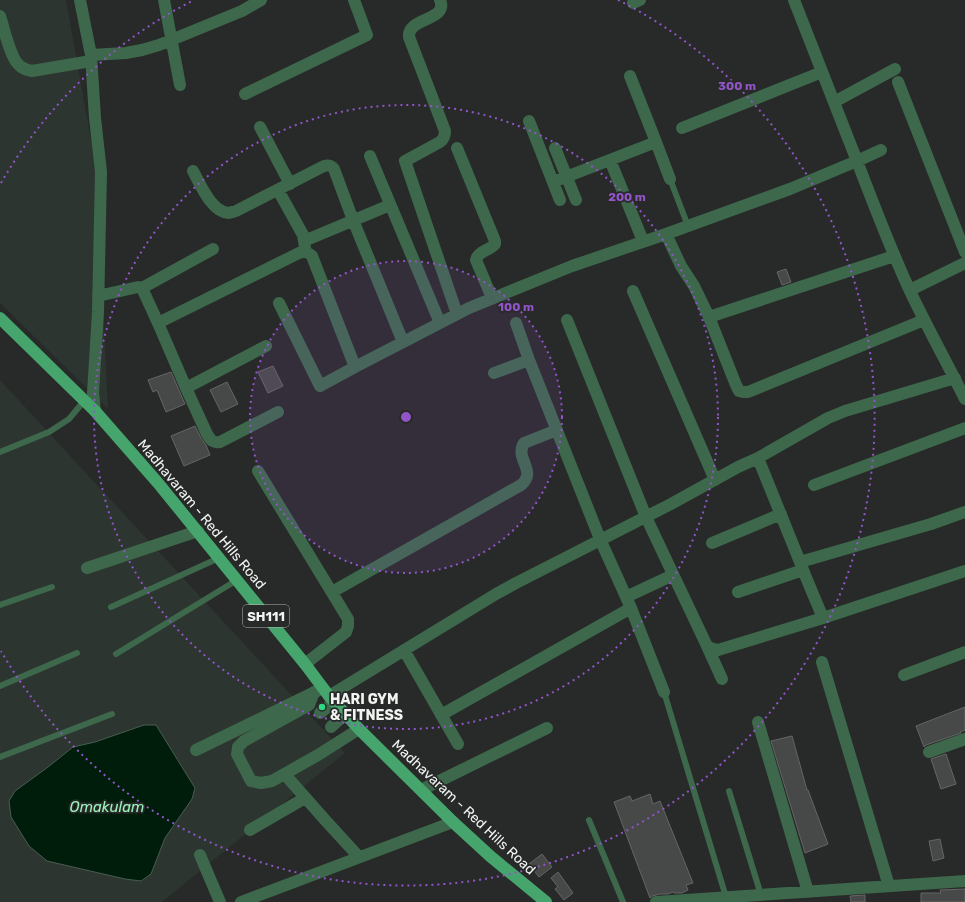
<svg xmlns="http://www.w3.org/2000/svg" width="965" height="902" viewBox="0 0 965 902" font-family="Rubik,sans-serif">
  <rect width="100%" height="100%" fill="#272a28"/>
  <path fill="#2c352f" d="M0,0H66L96,168L108,409L0,303Z
    M0,380L345,753L162,902H0Z"/>
  <path fill="#001d0c" stroke="#485d51" d="M144,725H156L195,788L192,799L165,838L151,874L141,881L125,879L47,861L29,846L11,817L9,801L15,791L48,767L73,747L95,742Z"/>
  <path fill="#464947" stroke="#636664" d="M786,269L791,282L782,285L777,272Z
    M273,366L283,386L268,393L258,372Z
    M171,372L185,404L166,412L157,390L153,392L148,380Z
    M227,382L238,404L221,412L210,390Z
    M195,426L201,438L206,445L210,455L184,466L171,436Z
    M965,707V730L960,732L961,733L926,745L924,747L916,726Z
    M792,736L807,790H808L828,844L805,853L771,741Z
    M946,754L956,784L941,789L931,759Z
    M650,794L653,804L660,801L693,883L686,885L688,890L682,893H674L673,892L668,894H660L652,896L650,898L614,802L630,796L632,801Z
    M940,839L944,858L933,861L929,841Z
    M542,854L552,867L539,877L529,864Z
    M558,872L573,893L564,900L555,889L558,887L551,878Z
    M965,889V902H921V893H941L940,890Z
    M865,895V902H851L850,896Z"/>
  <g fill="none" stroke-linecap="round" stroke-linejoin="round">
    <path stroke="#3d684c" stroke-width="6" d="M670,179L688,226
      M0,452L49,432L69,419L84,401
      M0,605L52,587
      M111,607L219,558
      M116,654L237,580
      M0,686L77,653
      M664,692L726,897
      M0,757L112,714
      M729,791L761,895
      M589,820L623,902"/>
    <path stroke="#3d684c" stroke-width="12" d="M80,0L91,55L95,118L101,172L98,312L93,393L95,411
      M164,0L180,85
      M440,0C449,21 407,17 409,37L445,131C445,136 444,139 440,142L405,161L457,314
      M794,0L857,161L881,150
      M633,3L640,0
      M0,16C4,28 10,56 18,64C22,69 27,70 32,71L91,61
      M91,55L126,53L142,50L159,45L242,11L261,0
      M898,82L965,252
      M245,94L367,35L354,0
      M834,102L895,69
      M529,121L560,200
      M260,127L290,184
      M682,128L822,72
      M656,142L670,179
      M457,148L495,241V244C489,251 478,251 476,260L492,298
      M555,148L576,200
      M370,156L440,323
      M610,160L643,241
      M193,171C200,184 212,213 229,213C231,212 234,212 236,211L324,166C328,165 331,165 334,169L353,220L403,342
      M553,182L656,142L630,76
      M278,190L303,235L304,241L305,248
      M666,234L681,266L694,286L709,317L894,256
      M304,241L390,205
      M142,288L213,249
      M910,290L965,263
      M633,291L715,480
      M98,296L138,287L142,288L158,323L299,253C305,251 308,252 312,256L355,367L469,308L572,266L666,234L790,189L857,161C874,205 890,248 910,291C927,327 947,363 965,399
      M279,303L320,386L355,367
      M709,317L736,385L739,391L743,392H748L924,320
      M567,320L646,517L707,646L713,649L718,650L823,618
      M158,323L186,388L207,434C211,440 212,443 220,442L278,412
      M516,323L529,360
      M494,373L529,360L600,539L631,608L664,692
      M186,388L266,346
      M758,458L800,562
      M258,471L348,619V626L346,632L305,664
      M814,485L965,428
      M965,512L931,524L800,562L805,575L823,618L965,571
      M712,543L781,514
      M87,568L198,531
      M332,592L521,485C538,471 514,459 524,443L557,430
      M738,592L803,570
      M626,597L673,575
      M707,646L722,679
      M404,650L458,744
      M822,662L889,886
      M904,675L965,652
      M314,692L309,705L244,741L238,747L237,754L251,781L261,783L272,781L318,755L359,729
      M329,696L496,594L516,583L671,504L738,467L758,458L828,418L845,411L955,378
      M320,713L334,702
      M441,715L631,608
      M758,722L808,892
      M331,727L345,714
      M196,750L317,691
      M929,752L965,739
      M288,778L326,821L359,857
      M421,790L547,728
      M250,830L305,798
      M200,855L220,902
      M241,902L453,822
      M656,902L965,881"/>
    <path stroke="#46a56d" stroke-width="12" d="M0,318L95,411L158,483L305,664L329,696L359,729L453,822L490,856L546,902"/>
  </g>
  <circle cx="406" cy="417" r="156" fill="#9354c9" fill-opacity=".12"/>
  <g fill="none" stroke="#9354c9" stroke-width="2" stroke-dasharray="2 4">
    <circle cx="406" cy="417" r="156"/>
    <circle cx="406" cy="417" r="312"/>
    <path d="M1 183A468 468 0 0 1 194 0M618 0A468 468 0 1 1 1 651"/>
  </g>
  <circle fill="#31d882" stroke="#272a28" stroke-width="1.5" cx="322" cy="707" r="4"/>
  <g text-anchor="middle" stroke-width="3.5" stroke-linejoin="round" paint-order="stroke">
    <rect fill="#272a28" stroke="#b4b7b5" stroke-width="1" x="243" y="605" width="46" height="22" rx="3"/>
    <g font-size="13" font-weight="bold" fill="#f1f3f1">
      <text x="266" y="621">SH111</text>
    </g>
    <g font-size="14" fill="#f1f3f1" stroke="#272a28">
      <text transform="translate(202 514) rotate(50)" y="5">Madhavaram - Red Hills Road</text>
      <text transform="translate(464 807) rotate(43)" y="5">Madhavaram - Red Hills Road</text>
    </g>
    <g font-size="14" font-weight="bold" fill="#f1f3f1" stroke="#272a28" text-anchor="start">
      <text x="330" y="704">HARI GYM<tspan x="330" dy="16">&amp; FITNESS</tspan></text>
    </g>
    <g font-size="15" font-style="italic" fill="#9cf3ba" stroke="#272a28">
      <text x="107" y="812">Omakulam</text>
    </g>
  </g>
  <circle cx="406" cy="417" r="6" fill="#9354c9" stroke="#272a28" stroke-width="2"/>
  <g font-size="12" text-anchor="middle" font-weight="bold" fill="#9354c9" stroke="#272a28" stroke-width="3.5" stroke-linejoin="round" paint-order="stroke">
    <text x="737" y="90">300 m</text>
    <text x="627" y="201">200 m</text>
    <text x="516" y="311">100 m</text>
  </g>
</svg>
